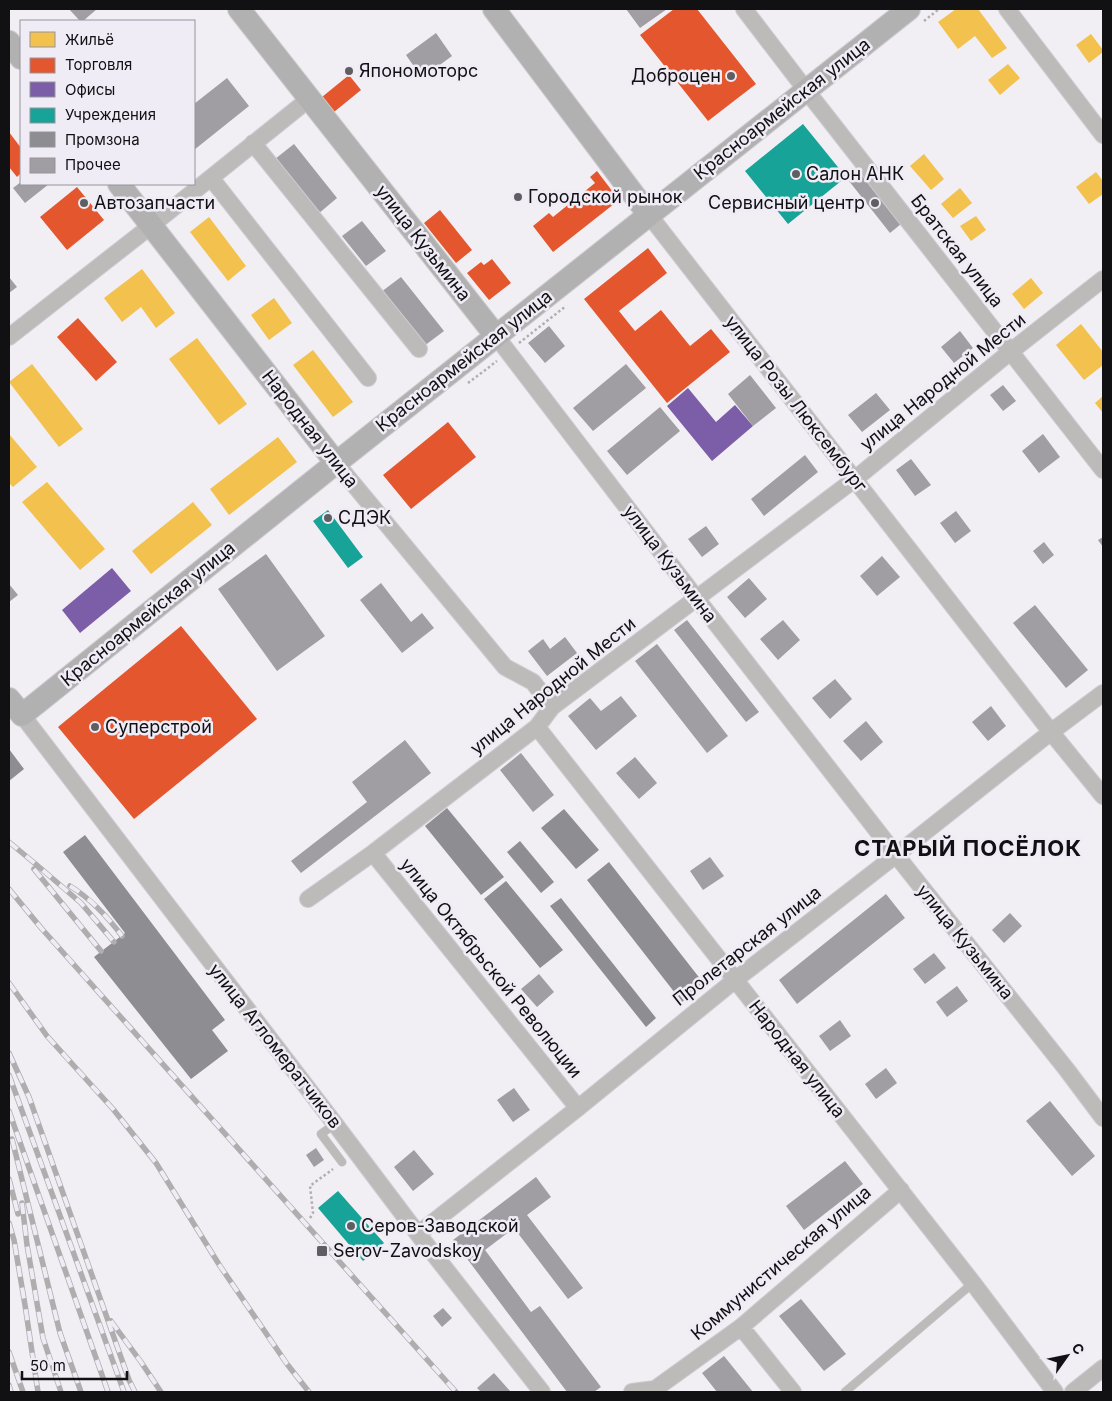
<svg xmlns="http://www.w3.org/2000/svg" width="1112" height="1401" viewBox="0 0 1112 1401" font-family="Inter,sans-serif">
  <rect width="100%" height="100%" fill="#f1eef4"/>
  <path fill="#f2c14e" d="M956,9H978L1007,48L992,58L975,36L958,49L938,22Z
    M1091,34L1103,50V52L1089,63L1076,45Z
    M1008,64L1020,78L1000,95L988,80Z
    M924,154L944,179L931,190L910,166Z
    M1096,172L1103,181V194L1089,204L1076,187Z
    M960,188L972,203L953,218L941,204Z
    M976,216L986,230L971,241L960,226Z
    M209,217L246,266L228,281L190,232Z
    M142,269L175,313L156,328L141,307L122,322L104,298Z
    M1031,278L1043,293L1024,309L1012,294Z
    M274,298L292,323L269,340L251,315Z
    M1081,324L1103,352V365L1084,380L1056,345Z
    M197,338L247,404L219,425L169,359Z
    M313,350L353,402L333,417L293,365Z
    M32,364L83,429L59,447L9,382Z
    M1103,396V413L1095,403Z
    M9,434L37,467L13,487L9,483Z
    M278,437L297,462L229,515L210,489Z
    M47,482L105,549L80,570L22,502Z
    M193,502L212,525L151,574L132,551Z"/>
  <path fill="#e4572e" d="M674,9H697L756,84L708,121L640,35Z
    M349,75L361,90L334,112L322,97Z
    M9,132L21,148V173L17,177L9,167Z
    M597,171L619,200L553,252L533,226L549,213L553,217L595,183L590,177Z
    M77,187L104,220L67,250L40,217Z
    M440,210L472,250L456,263L424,223Z
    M648,248L667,273L619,311L635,331L661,310L690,346L711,329L730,352L667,403L584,299Z
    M492,259L511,283L489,300L467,273L481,262L484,265Z
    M78,318L117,362L96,381L57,337Z
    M448,422L476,457L411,509L383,475Z
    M181,626L257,719L134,819L58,727Z"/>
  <path fill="#7b5ea7" d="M688,388L716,422L735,405L753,426L712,461L667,406Z
    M112,568L131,591L80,633L62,610Z"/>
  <path fill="#17a398" d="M803,124L846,177L788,224L745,171Z
    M328,510L363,557L348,568L313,521Z
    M338,1191L384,1243L363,1261L318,1208Z"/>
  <path fill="#8d8d92" d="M9,749L24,769L9,781Z
    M447,808L504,877L481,895L425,826Z
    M564,809L599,850L576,869L541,828Z
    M85,835L225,1020L212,1030L228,1051L191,1079L94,957L125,933L63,852Z
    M520,841L554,882L541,893L507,852Z
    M609,862L705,985L682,1002L587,880Z
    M506,881L563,950L540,968L484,899Z
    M561,898L656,1018L646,1027L550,906Z"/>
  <path fill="#a09ea2" d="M69,9H97L83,21H80Z
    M626,9H667L640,28Z
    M436,33L452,56L422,78L406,55Z
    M227,78L249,106L194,150V104Z
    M294,144L337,198L318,214L275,159Z
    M860,172L901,224L890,233L849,181Z
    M21,182V184H49L25,203L13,188Z
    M362,221L386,251L366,266L342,236Z
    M9,277L17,287L9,293Z
    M401,277L444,331L424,346L381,292Z
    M549,326L565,346L545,363L528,343Z
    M960,331L973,348L954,363L941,347Z
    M626,364L646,388L593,431L573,408Z
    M750,375L776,408L753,426L728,394Z
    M1003,385L1016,401L1003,411L990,395Z
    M876,393L890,410L862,432L848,415Z
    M660,407L680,431L627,475L607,451Z
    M1043,434L1060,457L1039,473L1022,451Z
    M805,455L818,472L764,516L751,499Z
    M911,459L931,485L915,496L896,470Z
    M956,511L971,531L955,543L940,523Z
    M706,526L719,544L702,557L688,539Z
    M1103,537V547L1098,540Z
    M1044,542L1054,555L1043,564L1033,551Z
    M266,554L325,636L277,671L218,589Z
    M882,556L900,577L877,596L860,576Z
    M749,578L767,599L745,618L727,597Z
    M381,583L411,622L422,613L434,628L402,653L360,600Z
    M9,584L18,595L9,602Z
    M1035,605L1088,670L1066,688L1013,623Z
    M687,620L759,712L746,722L674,630Z
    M783,620L800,640L778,660L760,639Z
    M565,637L577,653L547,676L528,651L543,639L550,649Z
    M657,644L728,736L707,753L635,661Z
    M835,679L852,699L830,719L812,698Z
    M621,696L637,716L596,750L568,716L590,698L601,711Z
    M991,706L1006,726L988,741L972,722Z
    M866,721L883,742L861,761L843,741Z
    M405,740L431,773L301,873L291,861L367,802L352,782Z
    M521,753L554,795L533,812L500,770Z
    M635,757L657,783L639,799L616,773Z
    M710,857L724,876L703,890L690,871Z
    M886,894L905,918L797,1004L779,980Z
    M1010,913L1022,926L1004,943L992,930Z
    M934,953L946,968L925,984L913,969Z
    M539,974L554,992L537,1007L521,989Z
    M957,986L968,1001L947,1017L936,1002Z
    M840,1020L851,1036L830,1051L819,1036Z
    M886,1068L897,1083L876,1099L865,1084Z
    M514,1088L530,1110L513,1122L497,1100Z
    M1050,1101L1095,1156L1072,1176L1026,1121Z
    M316,1148L324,1160L314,1167L306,1155Z
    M414,1150L434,1174L413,1191L394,1167Z
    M845,1161L863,1184L804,1230L786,1206Z
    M536,1177L551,1197L527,1215L583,1288L568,1299L514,1228L485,1250L531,1312L540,1306L601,1387L594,1392H567L453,1240Z
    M801,1299L846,1354L824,1371L779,1316Z
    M443,1308L452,1318L442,1327L433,1316Z
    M724,1356L753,1392H717L702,1373Z
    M494,1373L511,1392H481L477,1388Z"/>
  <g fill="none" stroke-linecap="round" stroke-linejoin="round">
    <defs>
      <path id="lane" d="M335,1124L321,1134L342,1162
        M845,1392L973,1283"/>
      <path id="street" d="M744,9L806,90L1103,470
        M1007,9L1103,135
        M253,143L419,349
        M211,178L368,378
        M649,215L1051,732L1103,796
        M496,336L697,599L896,855L1067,1070L1103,1118
        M9,337L152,225L309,99
        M336,463L505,667L533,682L552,707
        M22,715L335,1124L418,1234L542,1392
        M537,727L973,1283L1055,1392
        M373,853L578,1108
        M308,899L373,853L537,727L552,707L855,479L1010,352L1103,279
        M418,1234L578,1108L735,980L896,855L1051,732L1103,693
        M741,1327L793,1392
        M632,1392L655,1389L741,1327L901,1190
        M1073,1392L1103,1368"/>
      <path id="secondary" d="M239,9L496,336
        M494,9L649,215
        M9,42L21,58
        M119,184L336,463
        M9,699L22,715L336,463L909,9"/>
    </defs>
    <use href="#lane" stroke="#cdcbcf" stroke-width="9"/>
    <use href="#street" stroke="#cdcbcf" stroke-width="18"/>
    <use href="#secondary" stroke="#cdcbcf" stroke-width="24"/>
    <path stroke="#b0afb0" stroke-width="2.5" stroke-dasharray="2.5 2.5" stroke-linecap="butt" d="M924,21L939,9
      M519,343L566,306
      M468,383L497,361
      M310,1218L313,1213L310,1186L333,1169"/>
    <use href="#lane" stroke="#bcbbba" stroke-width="8"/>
    <use href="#street" stroke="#bcbbba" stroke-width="16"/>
    <use href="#secondary" stroke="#b2b1b1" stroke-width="22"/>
    <defs>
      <path id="rail" d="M9,842L38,866L81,903L114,942
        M34,869L101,951
        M70,886C91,899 107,916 122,936
        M9,889L42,929L456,1392
        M9,983L47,1036L113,1109L156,1163L220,1266L287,1364L309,1392
        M9,1053L29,1097L129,1380L135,1392
        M9,1075L124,1392
        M9,1111L108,1392
        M12,1139L60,1333L81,1392
        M9,1179L18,1214
        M22,1203L27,1245L43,1338L61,1392
        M9,1223L14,1240L25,1305L38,1392
        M111,1321L141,1362L161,1392
        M9,1352L23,1392
        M9,1385L11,1392"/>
    </defs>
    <use href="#rail" stroke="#b0adaf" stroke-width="5.5"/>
    <use href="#rail" stroke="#f0ecf6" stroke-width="4" stroke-dasharray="11" stroke-linecap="butt"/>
  </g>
  <g fill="#5f5e62" stroke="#f0ecf6" stroke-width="2">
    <circle cx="349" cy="71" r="5"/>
    <circle cx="731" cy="76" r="5"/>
    <circle cx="796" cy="174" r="5"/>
    <circle cx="518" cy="197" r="5"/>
    <circle cx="84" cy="203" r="5"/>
    <circle cx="875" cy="203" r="5"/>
    <circle cx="328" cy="518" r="5"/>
    <circle cx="95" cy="727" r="5"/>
    <circle cx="351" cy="1226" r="5"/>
    <rect x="316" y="1245" width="12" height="12" rx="2.5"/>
  </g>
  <g text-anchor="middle" stroke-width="5" stroke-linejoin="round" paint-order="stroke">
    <g font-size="18" fill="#111013" stroke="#f0ecf6" text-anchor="start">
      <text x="359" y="77">Япономоторс</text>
      <text x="721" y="82" text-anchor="end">Доброцен</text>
      <text x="806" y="180">Салон АНК</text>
      <text x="528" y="203">Городской рынок</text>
      <text x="94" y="209">Автозапчасти</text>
      <text x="865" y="209" text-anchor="end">Сервисный центр</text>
      <text x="338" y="524">СДЭК</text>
      <text x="105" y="733">Суперстрой</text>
      <text x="361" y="1232">Серов-Заводской</text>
      <text x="333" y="1257">Serov-Zavodskoy</text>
    </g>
    <g font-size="18" fill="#111013" stroke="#f0ecf6">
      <text transform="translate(782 109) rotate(-38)" y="6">Красноармейская улица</text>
      <text transform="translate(423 243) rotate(52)" y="6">улица Кузьмина</text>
      <text transform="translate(957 251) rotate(52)" y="6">Братская улица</text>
      <text transform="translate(464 361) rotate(-38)" y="6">Красноармейская улица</text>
      <text transform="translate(943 382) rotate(-39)" y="6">улица Народной Мести</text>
      <text transform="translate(796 404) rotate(52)" y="6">улица Розы Люксембург</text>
      <text transform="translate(310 429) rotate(52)" y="6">Народная улица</text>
      <text transform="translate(670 564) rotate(53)" y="6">улица Кузьмина</text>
      <text transform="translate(148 614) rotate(-39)" y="6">Красноармейская улица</text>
      <text transform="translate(553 686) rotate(-39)" y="6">улица Народной Мести</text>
      <text transform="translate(965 942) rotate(51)" y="6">улица Кузьмина</text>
      <text transform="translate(747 946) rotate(-38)" y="6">Пролетарская улица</text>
      <text transform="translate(491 968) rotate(51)" y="6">улица Октябрьской Революции</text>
      <text transform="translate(275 1046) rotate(52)" y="6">улица Агломератчиков</text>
      <text transform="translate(797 1059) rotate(52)" y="6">Народная улица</text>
      <text transform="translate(781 1263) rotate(-40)" y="6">Коммунистическая улица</text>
    </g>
    <g font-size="22" font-weight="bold" letter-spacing="1" fill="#111013" stroke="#f0ecf6">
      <text x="968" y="856">СТАРЫЙ ПОСЁЛОК</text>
    </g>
  </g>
  <rect width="1112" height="1401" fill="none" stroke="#111013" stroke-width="20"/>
  <rect x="20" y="20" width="175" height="165" fill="#f0ecf6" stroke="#97949b"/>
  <rect x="30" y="32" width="25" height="15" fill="#f2c14e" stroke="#97949b"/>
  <text x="65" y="45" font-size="15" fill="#111013">Жильё</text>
  <rect x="30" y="58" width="25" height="15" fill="#e4572e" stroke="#97949b"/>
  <text x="65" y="70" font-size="15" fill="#111013">Торговля</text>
  <rect x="30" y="82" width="25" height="15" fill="#7b5ea7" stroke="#97949b"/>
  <text x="65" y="95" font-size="15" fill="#111013">Офисы</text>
  <rect x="30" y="108" width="25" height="15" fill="#17a398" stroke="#97949b"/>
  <text x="65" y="120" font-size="15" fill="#111013">Учреждения</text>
  <rect x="30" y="132" width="25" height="15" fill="#8d8d92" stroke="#97949b"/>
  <text x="65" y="145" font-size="15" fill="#111013">Промзона</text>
  <rect x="30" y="158" width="25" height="15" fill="#a09ea2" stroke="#97949b"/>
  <text x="65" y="170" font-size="15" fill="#111013">Прочее</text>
  <g transform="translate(1067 1356) rotate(57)" stroke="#f0ecf6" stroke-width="4" paint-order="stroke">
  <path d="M0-4L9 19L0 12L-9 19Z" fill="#111013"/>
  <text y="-8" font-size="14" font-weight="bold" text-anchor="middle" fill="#111013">С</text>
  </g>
  <path d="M22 1371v8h105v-8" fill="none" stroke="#111013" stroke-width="2.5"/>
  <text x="30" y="1371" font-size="15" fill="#111013" stroke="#f0ecf6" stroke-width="4" paint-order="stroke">50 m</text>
</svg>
